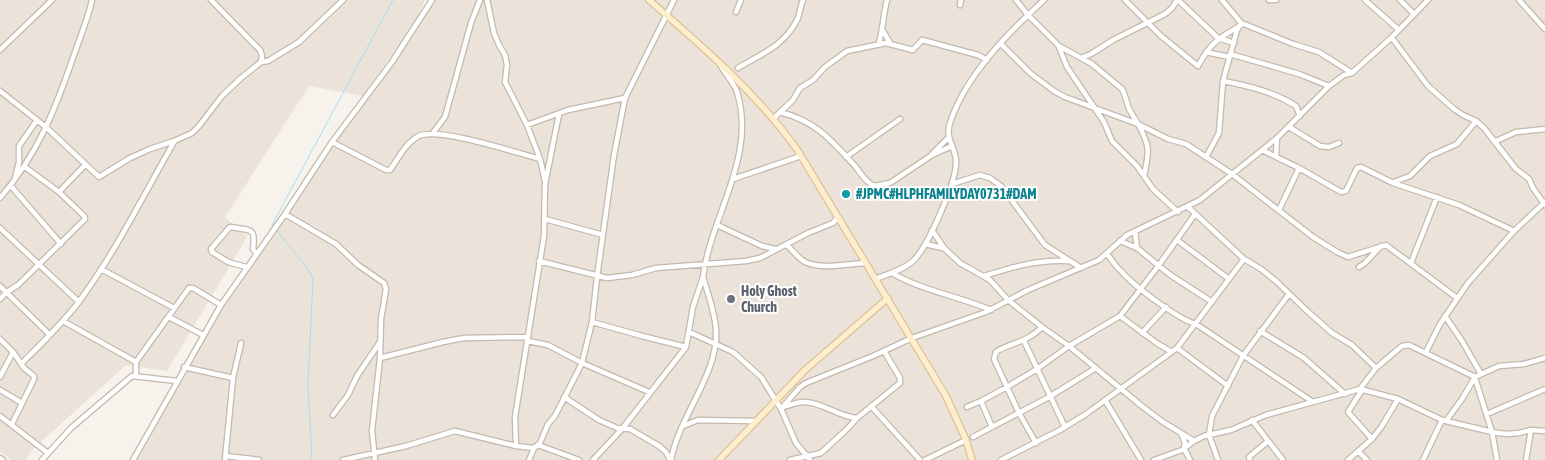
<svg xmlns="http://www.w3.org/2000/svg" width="1545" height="460" viewBox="0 0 1545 460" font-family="'Asap Condensed',sans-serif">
  <rect width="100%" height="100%" fill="#f7f2eb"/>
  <path fill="#ebe3d9" d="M0,0H425L416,20L363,96L309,86L225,217L247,237L167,371L126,365L31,451L26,460H11L0,451Z
    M432,0H1545V460H133L203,335L332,142L370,91Z"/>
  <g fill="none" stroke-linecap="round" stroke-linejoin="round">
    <path stroke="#a4ddf7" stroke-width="1" d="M312,460L308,385L313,279L308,269L272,225L393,0"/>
    <defs>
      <path id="street" d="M211,0L260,50L262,56L261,62
        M487,0L494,33L499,45L505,55L507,65L505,82L527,125L540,159L545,181
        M1016,0L1028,15L1059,46L1092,64L1122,89L1124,93L1129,109L1138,124L1168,139L1186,144L1206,157L1232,174L1313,237L1337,252L1348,257L1386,245L1457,298
        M1125,0L1161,36L1198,66C1210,44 1217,39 1238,27
        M1178,0L1218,38L1234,43
        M1222,0L1242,24
        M1269,0H1276
        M1365,0L1399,30
        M1400,0L1414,14
        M1519,0L1545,29
        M960,5L961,0
        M736,12L741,0
        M883,31L890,43
        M1392,38L1428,86L1454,109L1463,115L1476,121L1484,128L1516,169L1529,179L1533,188L1545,205
        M879,43C883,29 883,15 887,0
        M1001,44L1030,73L1054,91L1065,97L1138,124C1151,148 1149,151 1144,176
        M1059,47L1067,67L1104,122L1112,141L1137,166L1153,189L1178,212
        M0,50L52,0
        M1206,52L1229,57
        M1230,54L1299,74L1329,86
        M1081,58L1091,54L1113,40L1165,14L1172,8L1177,0
        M738,68C761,54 782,47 796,22C800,16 800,7 803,0
        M1223,81C1249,86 1274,92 1296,106L1300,116
        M0,91L47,128L99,177L130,158L150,149L174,141L192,133L199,126L222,96L241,78L261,62L268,61L299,42L343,0
        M780,112C817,122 830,139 855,166C861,173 865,182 874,186L890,183L932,155L952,146
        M774,118L793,100L800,88L813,80L825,67L847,51L886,43L913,50L922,40L978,55L987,60
        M527,125L568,110L625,98
        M1289,127L1320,146L1329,147L1339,143
        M432,134L445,117L471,23L480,0
        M1496,141L1516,132L1545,129
        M332,142L386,170H390C398,159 405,144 417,137C434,125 517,153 540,159
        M1262,150L1299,168L1341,192L1346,191L1357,168L1361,167L1393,183L1459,205L1514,231
        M932,154L948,138
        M1276,156L1277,138
        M846,157L900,119
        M1206,157L1219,133L1223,81L1237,30L1240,25L1244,24L1293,44L1319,52L1352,73
        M15,179L19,162V146L37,120
        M733,179L801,156
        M1394,182L1410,176L1430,156L1457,144L1476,121
        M952,184L980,175L990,178L1001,186L1045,245L1081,268
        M11,186L61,244
        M59,192L85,165
        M0,198C38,154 55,110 74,55C80,37 88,19 92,0
        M1188,207L1244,259L1261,269L1277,282L1306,310L1332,333L1352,345L1376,368
        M1279,210L1299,168
        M285,214L336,244L358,265L384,283L386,289L381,319L380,358L372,431L375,460
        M545,219L603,235
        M717,225L762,246L775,249
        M0,228L79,302
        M932,230L944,248L960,263L990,280L1008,300L1042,327L1069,346L1143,407L1163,422L1194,441L1182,450L1154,460
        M1135,231L1137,248
        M1177,240L1229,279
        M1120,241L1137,248L1169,274L1212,302
        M925,244L943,248
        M787,245C792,250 798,258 805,262C822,270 847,264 865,263
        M1107,254C1112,260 1116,267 1122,272C1134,286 1179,320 1196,324L1313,402
        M539,261L607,278L632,275L656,268L746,261L760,258L808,233L833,223L838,217
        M1411,263L1437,197
        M246,267L228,262L212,252L211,249L229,228L231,227C251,231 256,227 253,249L256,253
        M1359,267L1365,263L1381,246
        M101,269L174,308
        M892,273C923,291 958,296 991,310
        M984,276C1013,267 1039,259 1069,261
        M875,279C888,274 903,270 913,261C928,247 955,184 956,164C957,146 943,140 951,120C967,74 1009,32 1044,0
        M0,286L50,335
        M0,299L7,292L18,285L85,219L84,216L59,192L25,167
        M1120,316L1158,344L1172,352
        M1445,316L1462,341L1481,374
        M169,317L203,335
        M63,321L136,362
        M592,322L642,336L686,347
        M1260,331L1304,358L1345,394
        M689,332L733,352L761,377L781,409L796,443L810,460
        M1142,333L1166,307
        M0,339L13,352L24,368L34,376V379L12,424
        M528,341L548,345L582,363L649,392
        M1024,341L1065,427
        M1177,348L1228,386
        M1426,352L1440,324L1468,283L1514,231L1545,202
        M380,358L443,342L464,338L528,337
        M21,364C41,344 61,325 78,303C115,253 143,196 174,142
        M184,367L233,378
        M136,376V362L189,288H193L221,305
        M0,377L13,352
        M1475,378L1492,432L1497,460
        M1360,389L1398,399L1442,420L1492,432L1506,434L1519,433L1531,430L1545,431
        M0,390L22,403
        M1362,390L1348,412L1372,439
        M564,397L599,420L617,428L630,429L659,446L666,452L670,460
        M1105,400L1141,460
        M981,401L992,427
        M871,406L920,460
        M783,407C791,405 798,401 806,402C823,403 839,417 857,418
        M967,407L981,401L1007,387L1037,369L1069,346L1120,316L1159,265L1195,214
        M781,409L800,387L806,383L873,356L912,338L986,312L1028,290L1099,260L1127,235L1200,200L1277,138L1329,86L1344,75L1352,73L1391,38L1428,0
        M1487,414L1545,389
        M333,415L348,395L357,376L380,342
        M0,416L48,453
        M1252,420L1283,460
        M1446,421L1462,399L1475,377L1499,366L1524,364L1545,358
        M683,426L698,420L755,421
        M1181,433L1185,443L1184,448L1190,460
        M973,437L1049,397L1096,368
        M1194,441L1204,436L1231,430L1266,415L1360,389L1376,368L1402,346L1409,345L1475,377
        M1036,443L1019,413L994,359L996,352L999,350C1015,342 1029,341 1042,327
        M538,445L579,460
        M534,448L516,446L515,417L544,236L545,184L559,114
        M1358,451L1367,460
        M226,456L259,460
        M0,458L3,460
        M42,460L71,428L132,376L177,381
        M133,460L221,305L285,214L332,142L392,62L432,0
        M225,460L233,378L241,343
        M343,460L406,446L455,431L516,446
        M529,460L534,448L540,443L548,424L555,416L582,363L592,322L597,277L614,155L625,98L674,0
        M593,460L622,429L686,347L693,307L703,277
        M671,460C679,416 719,373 716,330C715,312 708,294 703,277C711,215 757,157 737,92C734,83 726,75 721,66
        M790,460L821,453L846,430L857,418L900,383V378L884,351
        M925,460L966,440
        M1001,460L1060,430L1086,414L1177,348L1244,259
        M1218,460L1209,435L1212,416L1243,356L1289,294
        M1250,460L1249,457L1267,442
        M1348,460L1372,439L1382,426L1398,399
        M1423,460L1442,420
        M1526,460L1531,430"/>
      <path id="secondary" d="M649,0C702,46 757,93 798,151L946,396L966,440L972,460
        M719,460L805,370L888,298"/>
    </defs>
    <use href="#street" stroke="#c3b9ac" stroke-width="7"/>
    <use href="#secondary" stroke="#dac298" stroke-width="8"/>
    <use href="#street" stroke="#fff" stroke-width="4.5"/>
    <use href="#secondary" stroke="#ffeecd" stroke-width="5.5"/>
  </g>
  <circle fill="#0f9aa8" stroke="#fff" stroke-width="2" cx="846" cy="194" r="5"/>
  <circle fill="#6b7280" stroke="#fff" stroke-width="2" cx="731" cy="299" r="5"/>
  <g text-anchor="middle" stroke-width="4" stroke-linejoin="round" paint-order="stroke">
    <g font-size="14" font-weight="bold" fill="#0d838f" stroke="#fff" text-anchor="start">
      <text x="856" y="199">#JPMC#HLPHFAMILYDAY0731#DAM</text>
    </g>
    <g font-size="14" font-weight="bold" fill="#5b616d" stroke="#fff" text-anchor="start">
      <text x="741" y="296">Holy Ghost<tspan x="741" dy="16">Church</tspan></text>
    </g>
  </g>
</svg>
